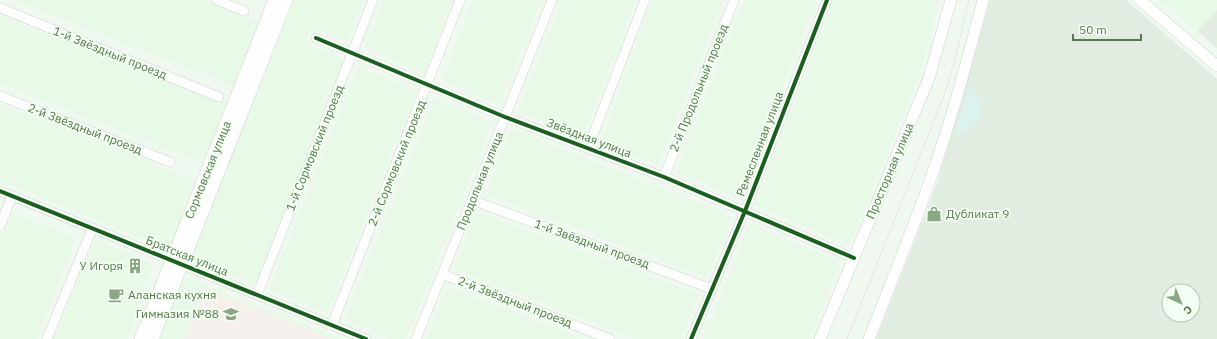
<svg xmlns="http://www.w3.org/2000/svg" width="1217" height="339" viewBox="0 0 1217 339" font-family="'IBM Plex Sans',sans-serif">
  <rect width="100%" height="100%" fill="#f0f9f0"/>
  <path fill="#e8fae7" d="M13,0H203L260,22L235,86Z
    M290,0H364L347,41L318,29L307,35L311,46L345,61L256,285L189,257Z
    M384,0H453L425,73L365,48Z
    M473,0H542L500,105L442,81Z
    M563,0H636L583,136L518,112Z
    M652,0H723L658,165L601,142Z
    M745,0H816L739,198L676,172Z
    M834,0H941L920,75L849,245L754,205Z
    M1160,0H1217V10L1197,31Z
    M0,16L228,104L205,164L0,83Z
    M358,66L417,91L327,313L269,290Z
    M435,99L493,122L406,339H392L345,320Z
    M0,104L198,181L171,250L0,181Z
    M511,129L732,216L707,277L485,194Z
    M11,211L75,239L37,339H0V239Z
    M477,212L699,294L681,339H637L454,269Z
    M750,223L841,263L809,339H703Z
    M95,239L152,264L127,339H53Z
    M182,276L343,339H157Z
    M447,287L583,339H427Z"/>
  <path fill="#e1ede0" fill-rule="evenodd" d="M990,0H1126L1217,79V339H876L937,184ZM1169,291H1193V315H1169Z
    M1217,10V48L1197,31Z"/>
  <path fill="#f6f0ec" d="M205,289L331,339H184Z"/>
  <path fill="#dbf2ee" d="M970,84L982,107L977,123L954,138Z"/>
  <g fill="none" stroke-linecap="round" stroke-linejoin="round">
    <defs>
      <path id="minor" d="M217,0L244,11
        M0,8L219,97
        M316,38L505,117L664,177L854,258
        M0,96L170,162
        M588,148L645,0
        M664,177L734,0
        M0,191L366,339
        M472,200L712,289
        M0,226L12,196
        M442,274L610,339
        M257,295L373,0
        M332,325L460,0
        M47,339L92,229
        M416,339L552,0
        M691,339L745,211L827,0"/>
      <path id="tertiary" d="M1140,0L1217,66
        M820,339L929,78L951,0
        M869,339C888,290 908,241 926,192C949,129 966,65 983,0"/>
      <path id="secondary" d="M141,339L275,0
        M152,339L286,0"/>
    </defs>
    <use href="#minor" stroke="#cbd7c9" stroke-width="10"/>
    <use href="#tertiary" stroke="#cbd7c9" stroke-width="12"/>
    <use href="#secondary" stroke="#cad7c8" stroke-width="14"/>
    <use href="#minor" stroke="#fdfefd" stroke-width="9"/>
    <use href="#tertiary" stroke="#fdfefd" stroke-width="11"/>
    <use href="#secondary" stroke="#fdfefd" stroke-width="13"/>
    <path stroke="#e7e4e3" stroke-width="1" d="M847,339L945,93L954,63L969,0"/>
    <defs>
      <path id="cycleway" d="M316,38L505,117L664,177L854,258
        M0,191L366,339
        M691,339L745,211L827,0"/>
    </defs>
    <use href="#cycleway" stroke="#f3fff3" stroke-width="6"/>
    <use href="#cycleway" stroke="#1b5e20" stroke-width="4"/>
  </g>
  <defs>
    <symbol id="shop-bare" viewBox="-9 -9 18 18"><path d="M-5-2.5h2.3a2.7 3.5 0 0 1 5.4 0H5L5.5 6h-11ZM-1.5-2.5h3a1.5 2.3 0 0 0-3 0Z" fill="#8da686" stroke="#f3fff3" stroke-width="2.5" paint-order="stroke"/></symbol>
    <symbol id="building-bare" viewBox="-9 -9 18 18"><path d="M-4-6H4V6H1V3H-1V6H-4ZM-2.5-4.3h1.7v1.8h-1.7ZM.8-4.3h1.7v1.8H.8ZM-2.5-1h1.7V.8h-1.7ZM.8-1h1.7V.8H.8Z" fill="#8da686" stroke="#f3fff3" stroke-width="2.5" paint-order="stroke"/></symbol>
    <symbol id="cafe-bare" viewBox="-9 -9 18 18"><path d="M-5.5-4.5H6V0H3Q3 3.5 0 3.5H-2.5Q-5.5 3.5-5.5 0ZM3-3.2v2h1.7v-2ZM-6 4.5H4V6H-6Z" fill="#8da686" stroke="#f3fff3" stroke-width="2.5" paint-order="stroke"/></symbol>
    <symbol id="school-bare" viewBox="-9 -9 18 18"><path d="M0-5L7-2L0 1L-7-2ZM-4 1L0 2.5L4 1V4Q0 6-4 4Z" fill="#8da686" stroke="#f3fff3" stroke-width="2.5" paint-order="stroke"/></symbol>
  </defs>
  <g fill-rule="evenodd">
    <use href="#shop-bare" x="923" y="203" width="22" height="22"/>
    <use href="#building-bare" x="124" y="255" width="22" height="22"/>
    <use href="#cafe-bare" x="105" y="284" width="22" height="22"/>
    <use href="#school-bare" x="220" y="303" width="22" height="22"/>
  </g>
  <g text-anchor="middle" stroke-width="3.5" stroke-linejoin="round" paint-order="stroke">
    <g font-size="12" fill="#587a4d" stroke="#f3fff3">
      <text transform="translate(110 53) rotate(22)" y="4">1-й Звёздный проезд</text>
      <text transform="translate(699 88) rotate(-68)" y="4">2-й Продольный проезд</text>
      <text transform="translate(85 129) rotate(21)" y="4">2-й Звёздный проезд</text>
      <text transform="translate(589 138) rotate(21)" y="4">Звёздная улица</text>
      <text transform="translate(760 144) rotate(-69)" y="4">Ремесленная улица</text>
      <text transform="translate(315 148) rotate(-68)" y="4">1-й Сормовский проезд</text>
      <text transform="translate(397 163) rotate(-68)" y="4">2-й Сормовский проезд</text>
      <text transform="translate(208 170) rotate(-68)" y="4">Сормовская улица</text>
      <text transform="translate(890 171) rotate(-67)" y="4">Просторная улица</text>
      <text transform="translate(480 181) rotate(-68)" y="4">Продольная улица</text>
      <text transform="translate(592 244) rotate(20)" y="4">1-й Звёздный проезд</text>
      <text transform="translate(187 256) rotate(22)" y="4">Братская улица</text>
      <text transform="translate(515 302) rotate(21)" y="4">2-й Звёздный проезд</text>
    </g>
    <g font-size="12" fill="#587a4d" stroke="#f3fff3" text-anchor="start">
      <text x="946" y="218">Дубликат 9</text>
      <text x="123" y="270" text-anchor="end">У Игоря</text>
      <text x="128" y="299">Аланская кухня</text>
      <text x="219" y="318" text-anchor="end">Гимназия №88</text>
    </g>
  </g>
  <g transform="translate(1181 303) rotate(136)"><circle r="19" fill="#f3fff3" stroke="#b5cab1"/>
  <path d="M0-3L7 15L0 10L-7 15Z" fill="#8da686"/>
  <text y="-6" font-size="11" font-weight="bold" text-anchor="middle" fill="#587a4d">С</text>
  </g>
  <path d="M1073 34v6h68v-6" fill="none" stroke="#587a4d" stroke-width="2"/>
  <text x="1079" y="34" font-size="12" fill="#587a4d" stroke="#f3fff3" stroke-width="3" paint-order="stroke">50 m</text>
</svg>
